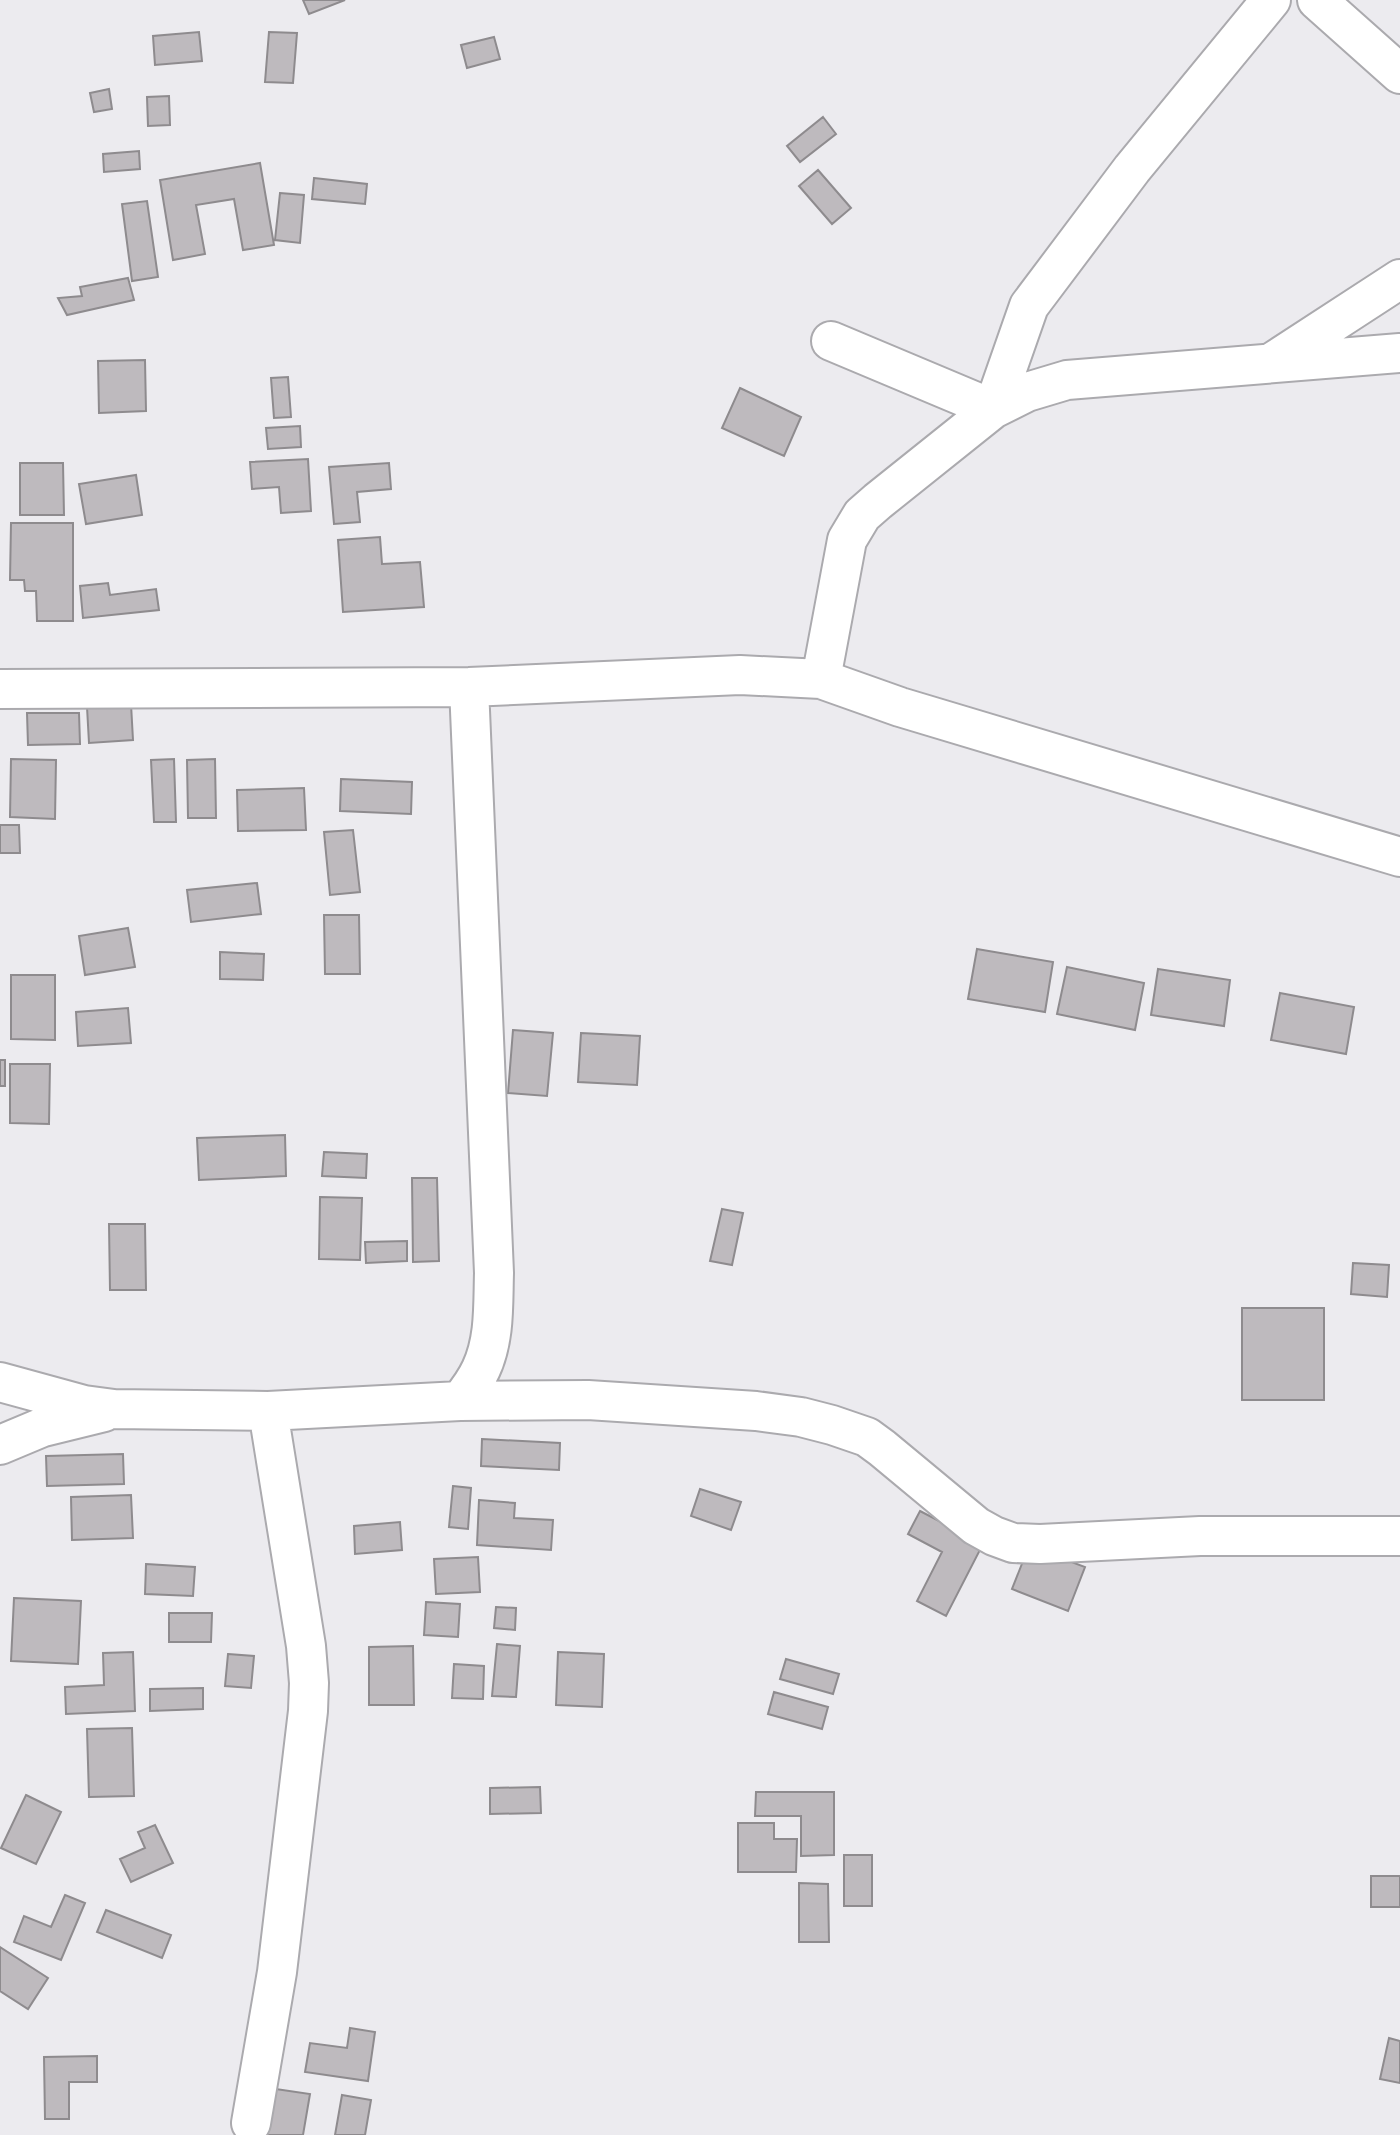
<svg xmlns="http://www.w3.org/2000/svg" width="1400" height="2135" viewBox="0 0 1400 2135" font-family="Literata,serif">
  <rect width="100%" height="100%" fill="#ecebef"/>
  <path fill="#bebabe" stroke="#8e8b8e" stroke-width="2" d="M303,0H345L309,14Z
    M199,32L202,61L155,65L153,36Z
    M269,32L297,33L293,83L265,82Z
    M494,37L500,59L467,68L461,45Z
    M109,89L112,109L94,112L90,93Z
    M169,96L170,125L148,126L147,97Z
    M823,117L836,134L800,162L787,146Z
    M139,151L140,169L104,172L103,154Z
    M260,163L274,245L243,250L234,199L196,205L205,254L173,260L160,180Z
    M818,170L851,208L832,224L799,186Z
    M314,178L367,184L365,204L312,199Z
    M280,193L304,195L300,243L275,240Z
    M147,201L158,277L132,281L122,204Z
    M128,278L134,300L67,315L58,298L82,296L80,287Z
    M145,360L146,411L99,413L98,361Z
    M288,377L291,417L274,418L271,378Z
    M740,388L801,417L784,456L722,428Z
    M300,426L301,447L268,449L266,428Z
    M308,459L311,511L281,513L279,487L252,489L250,462Z
    M20,463H63L64,515H20Z
    M389,463L391,489L357,492L360,522L334,524L329,467Z
    M136,475L142,515L86,524L79,484Z
    M11,523H73V621H37L36,591H25L24,580H10Z
    M380,537L382,564L420,562L424,607L343,612L338,540Z
    M108,583L110,595L156,589L159,610L83,618L80,586Z
    M131,704L133,740L89,743L87,707Z
    M27,713H79L80,744L28,745Z
    M11,759L56,760L55,819L10,817Z
    M174,759L176,822H154L151,760Z
    M215,759L216,818H188L187,760Z
    M341,779L412,782L411,814L340,811Z
    M304,788L306,830L238,831L237,790Z
    M0,825H19L20,853H0Z
    M353,830L360,892L330,895L324,832Z
    M257,883L261,914L191,922L187,890Z
    M324,915H359L360,974H325Z
    M128,928L135,967L85,975L79,936Z
    M977,949L1053,962L1045,1012L968,999Z
    M220,952L264,954L263,980L220,979Z
    M1067,967L1144,983L1135,1030L1057,1014Z
    M1158,969L1230,980L1224,1026L1151,1015Z
    M11,975H55V1040L11,1039Z
    M1280,993L1354,1007L1346,1054L1271,1040Z
    M128,1008L131,1043L78,1046L76,1012Z
    M513,1030L553,1033L547,1096L508,1093Z
    M581,1033L640,1036L637,1085L578,1082Z
    M0,1060H5V1086H0Z
    M10,1064H50L49,1124L10,1123Z
    M285,1135L286,1176L199,1180L197,1138Z
    M324,1152L367,1154L366,1178L322,1176Z
    M412,1178H437L439,1261L413,1262Z
    M320,1197L362,1198L360,1260L319,1259Z
    M722,1209L743,1213L732,1265L710,1261Z
    M109,1224H145L146,1290H110Z
    M407,1241V1261L366,1263L365,1242Z
    M1353,1263L1389,1265L1387,1297L1351,1294Z
    M1242,1308H1324V1400H1242Z
    M482,1439L560,1443L559,1470L481,1466Z
    M123,1454L124,1484L47,1486L46,1456Z
    M453,1486L471,1488L468,1529L449,1527Z
    M700,1489L741,1502L731,1530L691,1516Z
    M131,1495L133,1538L72,1540L71,1497Z
    M479,1500L515,1503L514,1518L553,1520L551,1550L477,1545Z
    M920,1511L983,1544L946,1616L917,1601L942,1552L908,1534Z
    M400,1522L402,1550L355,1554L354,1526Z
    M1029,1546L1085,1567L1068,1611L1012,1589Z
    M478,1557L480,1592L436,1594L434,1559Z
    M146,1564L195,1567L193,1596L145,1594Z
    M14,1598L81,1601L78,1664L11,1661Z
    M426,1602L460,1604L458,1637L424,1635Z
    M496,1607L516,1608L515,1630L494,1628Z
    M169,1613H212L211,1642H169Z
    M497,1644L520,1646L516,1697L492,1696Z
    M413,1646L414,1705H369V1647Z
    M133,1652L135,1711L66,1714L65,1687L104,1685L103,1653Z
    M558,1652L604,1654L602,1707L556,1705Z
    M228,1654L254,1656L251,1688L225,1686Z
    M786,1659L839,1674L833,1694L780,1679Z
    M454,1664L484,1666L483,1699L452,1698Z
    M203,1688V1709L150,1711V1689Z
    M774,1692L828,1707L822,1729L768,1714Z
    M132,1728L134,1796L89,1797L87,1729Z
    M540,1787L541,1813L490,1814V1788Z
    M756,1792H834V1855L801,1856V1816H755Z
    M26,1795L61,1812L36,1864L1,1848Z
    M738,1823H774V1839H797L796,1872H738Z
    M155,1825L173,1863L131,1882L120,1859L145,1848L138,1832Z
    M844,1855H872V1906H844Z
    M1371,1876H1400V1907H1371Z
    M799,1883L828,1884L829,1942H799Z
    M65,1895L85,1903L61,1960L14,1942L24,1916L51,1927Z
    M106,1910L171,1935L162,1958L97,1932Z
    M0,1947L48,1978L28,2009L0,1991Z
    M350,2028L375,2032L368,2081L305,2072L310,2043L347,2048Z
    M1389,2038L1400,2041V2083L1380,2079Z
    M97,2056V2082H69V2119H45L44,2057Z
    M269,2088L310,2094L303,2135H261Z
    M342,2095L371,2100L365,2135H335Z"/>
  <g fill="none" stroke-linecap="round" stroke-linejoin="round">
    <defs>
      <path id="minor" d="M1317,0L1400,74
        M831,341L993,409L1029,306L1132,169L1271,0
        M1274,361L1400,279
        M821,679L847,540L862,515L878,501L993,409L1027,392L1067,380L1400,353
        M0,689L469,687L740,675L821,679L900,707L1400,857
        M0,1382L84,1405L114,1409L268,1411L460,1401L588,1400L756,1411L801,1417L832,1425L867,1437L882,1448L976,1526L994,1536L1013,1543L1040,1544L1200,1536H1400
        M460,1401C468,1391 476,1380 481,1369C495,1339 493,1305 494,1273L469,687
        M0,1445L43,1427L104,1412
        M251,2123L277,1972L308,1711L309,1683L306,1646L268,1411"/>
    </defs>
    <use href="#minor" stroke="#abaaae" stroke-width="42"/>
    <use href="#minor" stroke="#fff" stroke-width="38"/>
  </g>
</svg>
